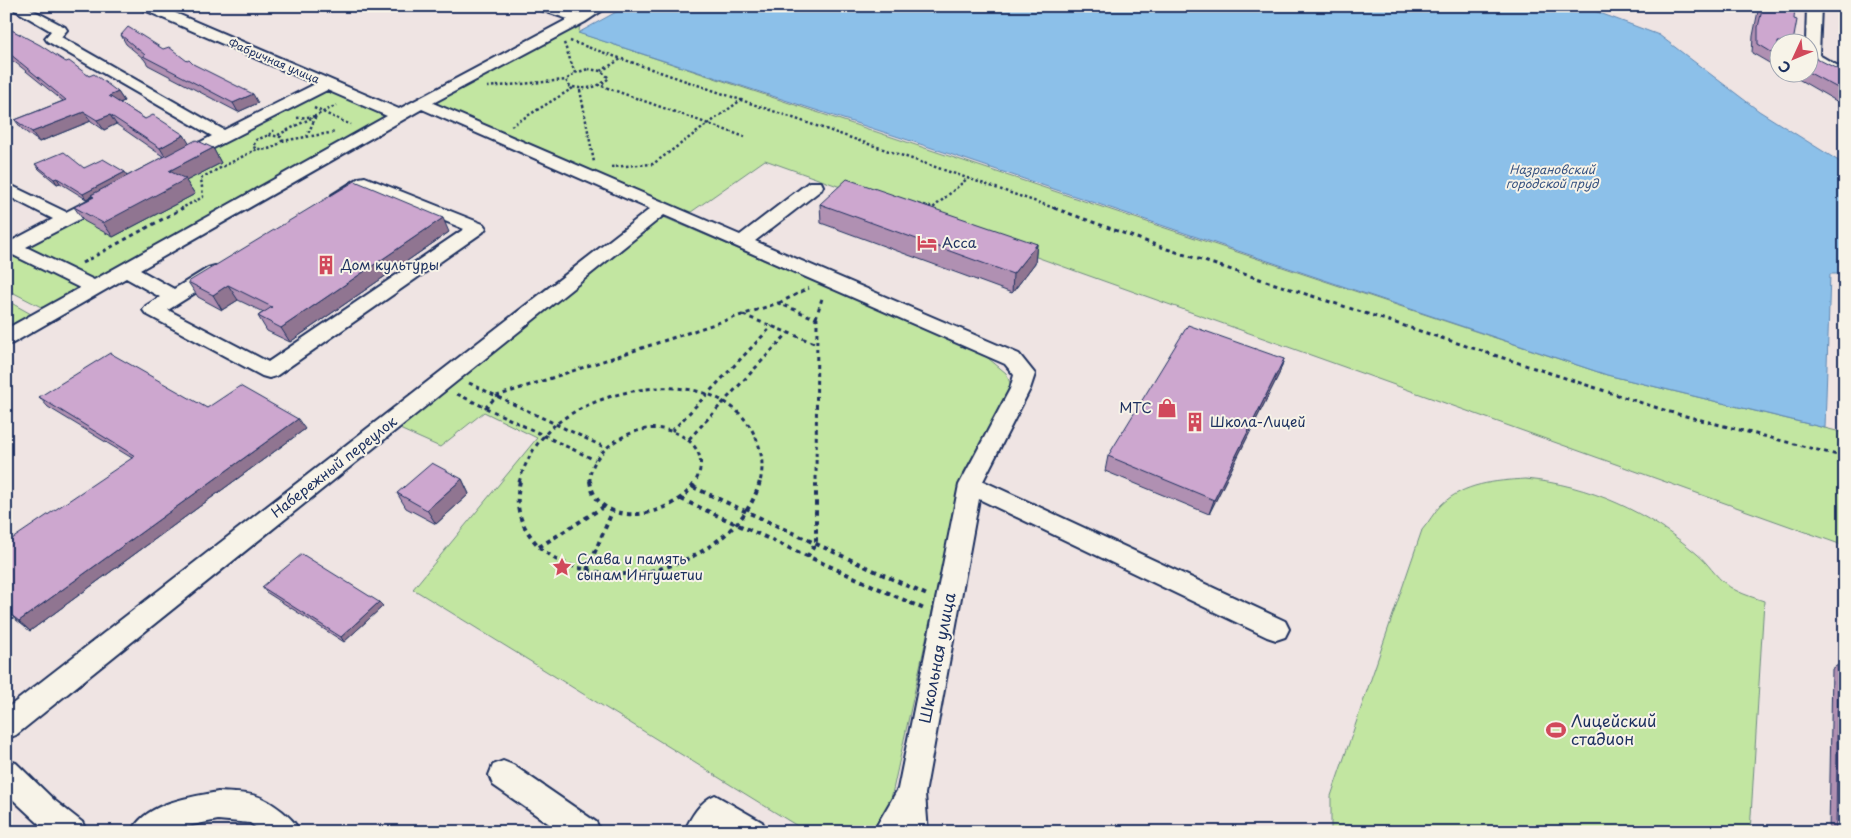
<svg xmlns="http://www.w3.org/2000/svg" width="1851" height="838" viewBox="0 0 1851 838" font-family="'Playpen Sans',sans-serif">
  <rect width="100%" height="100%" fill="#efe4e3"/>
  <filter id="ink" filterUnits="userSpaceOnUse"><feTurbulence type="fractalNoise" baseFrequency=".02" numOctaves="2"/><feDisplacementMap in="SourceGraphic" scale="10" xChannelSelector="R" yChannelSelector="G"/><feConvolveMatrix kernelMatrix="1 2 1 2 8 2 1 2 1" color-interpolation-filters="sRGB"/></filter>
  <g filter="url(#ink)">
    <path fill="#c2e6a1" stroke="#6e8a80" d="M580,19L579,33L1607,375L1845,433V546L765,160L684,217L422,104Z
      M327,84L401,116L45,309L6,289V251Z
      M661,216L983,354L1006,373L1010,383L1006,399L962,475L891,799L878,832H807L413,589L537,438L484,412L440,447L393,426Z
      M6,300L31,314L6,328Z
      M1525,479C1590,485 1648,512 1697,554C1708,563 1715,576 1726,584C1735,592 1752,597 1764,601L1750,832H1331V796L1422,530C1429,522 1434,512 1441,505C1464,483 1495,481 1525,479Z"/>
    <path fill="#8cc0e9" stroke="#5f86b1" d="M627,6H1581L1659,35L1759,111L1845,165V274H1830L1825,428L1607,375L908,140L578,33Z"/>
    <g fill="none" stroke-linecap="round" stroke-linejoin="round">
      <defs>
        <path id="minor" d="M8,6H25L65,27L67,30L61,37L224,130L315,84L142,9L141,6H159L399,109L568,19L538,9L537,6H556L578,14L593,6H609L585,22L433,103L740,235L809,182H821L823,186L821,190L755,241L1019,354L1035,374L1030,389L983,481L1285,621L1289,629L1285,637L1276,640L1267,637L979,499L925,794L928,832H873L898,789L959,485L1010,389L1014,375L1005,364L664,215L16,735L6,739V709L650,209L422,109L140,270L174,289L208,268L215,266L222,268L224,272L222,276L168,310L268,362L464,229L366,188C356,195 345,206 332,203L330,199L332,195L359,178L365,177L483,224L486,228L483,232L276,376L269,378L262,376L146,314L143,310L146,306L160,297L126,278L13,343L6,345V329L80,288L13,255L6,257V244L53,219L6,195V183L66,212L99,195H111L113,199L111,203L26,247L94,280L387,116L327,90L186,162H174L172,159L174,156L212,136L47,41L45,38L51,31Z
          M1807,6H1821L1819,55L1845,70V80L1808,61V42H1806Z
          M6,760L16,763L54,800L82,822L87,832H48L6,793Z
          M503,761L513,765L596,822L601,832H561L493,785L489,775L493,765Z
          M218,792C248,794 256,791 282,811C290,818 295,822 300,832H262L250,823L218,820L182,827L175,832H132C144,803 191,797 218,792Z
          M715,795L762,822L767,832H725L719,828L717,832H684C691,817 700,801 715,795Z"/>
      </defs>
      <use href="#minor" stroke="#1b2f5e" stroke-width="4"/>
      <path stroke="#1b2f5e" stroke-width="2.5" stroke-dasharray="2.5 2.5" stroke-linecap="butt" d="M570,41L1057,209
        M564,43L575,73
        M588,69L601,71L609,78C597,89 584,90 569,86L566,80L575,73Z
        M601,71L621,59
        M602,86L745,137
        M487,87L566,80
        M580,90L594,162
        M314,108L351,125
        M297,118L316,116L307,136
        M511,126L573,88
        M269,135L281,137L282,141C273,149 264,152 253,147L256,140Z
        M269,135L274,130
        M278,135L337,105
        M282,141L336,132
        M611,167L653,164L741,100
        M924,205L933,208L968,178
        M180,209L203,197L201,178L257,149"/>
      <path stroke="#1b2f5e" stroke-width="3" stroke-dasharray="4 4" stroke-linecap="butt" d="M1054,208L1167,249L1670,412L1845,457
        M82,263L183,208
        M779,303L809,288
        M743,315L817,344
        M816,318L823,295
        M469,383L606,448
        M457,394L595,460
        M485,408L497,396L778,303L817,319L816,482
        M672,431L772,326
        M689,439L788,333
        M519,482C526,460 537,440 555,425C605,384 720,364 754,434C762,449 764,466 760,482
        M590,482C588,450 634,424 662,429C690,434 711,455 695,482"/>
      <path stroke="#1b2f5e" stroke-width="4" stroke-dasharray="4.5 4.5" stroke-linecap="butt" d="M520,481C515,504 518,520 532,538C544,555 562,564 583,569C595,572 608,574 620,574C676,575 746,537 760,481
        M590,481C597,532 675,518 696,481
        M693,487L927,595
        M681,499L924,609
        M539,547L605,506
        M807,557L816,543V481
        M587,570L613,510"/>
      <use href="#minor" fill="#f7f3e8" fill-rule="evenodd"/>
    </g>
    <path fill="#b090b2" stroke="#1b2f5e" d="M1759,6H1795L1778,42V68L1752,53L1753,36Z
      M6,27L89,76L118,92L124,101L120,103L145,119L184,135L189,144L213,148L221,163L186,181L195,194L113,237L84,221L74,207L93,197L92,196L86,199L60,183L57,184L39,169L35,164L84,168L127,176L164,157L116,124L104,130L91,121L39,142L22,129L15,120L63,101L16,63L6,58Z
      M1845,31V52L1843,46Z
      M121,35L187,61L258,103L238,112L148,65L144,59L126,44Z
      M1786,72L1845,73V106Z
      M820,204L1037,244L1035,263L1012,293L821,223Z
      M449,232L290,342L267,331L258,316L263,312L238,300L222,310L198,297L188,282Z
      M1284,359L1279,374L1209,514L1105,471L1108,456Z
      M39,397L207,408L305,429L30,631L6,612L132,458L48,407Z
      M462,479L469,494L436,524L406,508L397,493Z
      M262,587L383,606L344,642L266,592Z
      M1838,665L1845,832H1829L1832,669Z"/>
    <path fill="#907591" stroke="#1b2f5e" d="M118,92L124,101L115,105L109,96Z
      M253,94L258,103L238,112L233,103Z
      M84,112L91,121L39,142L32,132Z
      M110,115L116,124L104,130L97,120Z
      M6,119L13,128L6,130Z
      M184,135L190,145L166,158L160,148Z
      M213,148L221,163L186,181L195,194L113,237L103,223L169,171Z
      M125,172L128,177L91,195L92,196L86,199L83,194Z
      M57,178L60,183L57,184L54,179Z
      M443,218L449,232L290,342L281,328Z
      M1037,244L1035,263L1012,293L1013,274Z
      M228,285L238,300L222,310L213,295Z
      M1284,359L1279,374L1209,514L1214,500Z
      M298,419L305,429L30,631L19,621Z
      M462,479L469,494L436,524L427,510Z
      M379,602L383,606L344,642L341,637Z"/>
    <path fill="#cda7cf" stroke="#1b2f5e" d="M1763,6H1795L1794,19L1797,20L1793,42H1778V56L1758,44V27Z
      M6,27L40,45L66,62L69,61L89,76L94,74L118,92L109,96L145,119L153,115L184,135L160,148L110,115L97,120L84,112L32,132L15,120L66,100L10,54L6,52Z
      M128,27L163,49L169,47L187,61L189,60L193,64L253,94L233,103L143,56L145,55L121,35Z
      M1808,54L1845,73V92L1808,72Z
      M196,140L213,148L169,171L186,179L103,223L74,207L94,197L91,195Z
      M64,152L84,168L103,159L125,172L83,194L57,178L54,179L35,164Z
      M847,179L1037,244L1013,274L820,204Z
      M355,181L443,218L281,328L258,316L272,307L228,285L213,295L188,282Z
      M1188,325L1284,359L1214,500L1108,456Z
      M110,353L207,408L240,386L298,419L19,621L6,611V543L135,456L39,397Z
      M432,463L462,479L427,510L397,493Z
      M302,554L379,602L341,637L262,587Z
      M1838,665L1845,668V832H1836Z"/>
  </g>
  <defs>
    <symbol id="hotel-bare" viewBox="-9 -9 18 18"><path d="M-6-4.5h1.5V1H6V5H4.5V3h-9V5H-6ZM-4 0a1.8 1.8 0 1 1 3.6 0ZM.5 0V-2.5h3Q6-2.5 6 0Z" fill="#d1495b" stroke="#f7f3e8" stroke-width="2.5" paint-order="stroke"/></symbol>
    <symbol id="building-bare" viewBox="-9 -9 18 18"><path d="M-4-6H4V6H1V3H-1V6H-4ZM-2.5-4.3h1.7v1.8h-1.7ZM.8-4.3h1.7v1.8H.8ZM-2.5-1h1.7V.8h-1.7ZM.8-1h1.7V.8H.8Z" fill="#d1495b" stroke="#f7f3e8" stroke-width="2.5" paint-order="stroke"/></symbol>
    <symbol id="shop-bare" viewBox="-9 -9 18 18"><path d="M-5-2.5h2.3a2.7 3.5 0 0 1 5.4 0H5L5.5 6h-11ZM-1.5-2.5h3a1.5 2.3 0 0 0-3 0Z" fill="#d1495b" stroke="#f7f3e8" stroke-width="2.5" paint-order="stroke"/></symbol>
    <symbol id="sight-bare" viewBox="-9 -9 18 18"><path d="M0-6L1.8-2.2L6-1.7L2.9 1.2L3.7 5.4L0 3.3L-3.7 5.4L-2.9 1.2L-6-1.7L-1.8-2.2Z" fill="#d1495b" stroke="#f7f3e8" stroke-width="2.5" paint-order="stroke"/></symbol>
    <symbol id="stadium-bare" viewBox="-9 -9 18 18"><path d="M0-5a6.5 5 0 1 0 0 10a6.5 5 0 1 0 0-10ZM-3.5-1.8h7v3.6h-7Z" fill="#d1495b" stroke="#f7f3e8" stroke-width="2.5" paint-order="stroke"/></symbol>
  </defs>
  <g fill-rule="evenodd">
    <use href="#hotel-bare" x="913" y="229" width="28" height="28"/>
    <use href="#building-bare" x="312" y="251" width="28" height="28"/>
    <use href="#shop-bare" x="1153" y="394" width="28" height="28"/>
    <use href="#building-bare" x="1181" y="408" width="28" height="28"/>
    <use href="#sight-bare" x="548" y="553" width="28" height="28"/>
    <use href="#stadium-bare" x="1542" y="716" width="28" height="28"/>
  </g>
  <g text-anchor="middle" stroke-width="4" stroke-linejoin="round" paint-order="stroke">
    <g font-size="11" fill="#1b2f5e" stroke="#f7f3e8">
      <text transform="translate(274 61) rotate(23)" y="4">Фабричная улица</text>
    </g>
    <g font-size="12" font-style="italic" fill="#375381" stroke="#f7f3e8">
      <text x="1552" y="174">Назрановский<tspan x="1552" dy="14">городской пруд</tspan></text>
    </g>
    <g font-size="14" fill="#1b2f5e" stroke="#f7f3e8" text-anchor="start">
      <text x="942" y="248">Асса</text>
      <text x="341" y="270">Дом культуры</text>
      <text x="1152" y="413" text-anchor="end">МТС</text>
      <text x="1210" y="427">Школа-Лицей</text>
      <text x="577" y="564">Слава и память<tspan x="577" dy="16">сынам Ингушетии</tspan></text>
    </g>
    <g font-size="14" fill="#1b2f5e" stroke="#f7f3e8">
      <text transform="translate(334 467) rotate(-38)" y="5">Набережный переулок</text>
    </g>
    <g font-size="16" fill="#1b2f5e" stroke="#f7f3e8">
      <text transform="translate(937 658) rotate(-79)" y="6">Школьная улица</text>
    </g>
    <g font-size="16" fill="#1b2f5e" stroke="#f7f3e8" text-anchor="start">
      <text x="1571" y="727">Лицейский<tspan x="1571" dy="18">стадион</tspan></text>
    </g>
  </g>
  <rect width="1851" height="838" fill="none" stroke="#f7f3e8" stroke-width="25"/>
  <rect x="12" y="12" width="1826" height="813" fill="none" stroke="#1b2f5e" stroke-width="2" filter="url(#ink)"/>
  <g transform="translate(1794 58) rotate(226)"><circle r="24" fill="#f7f3e8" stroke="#9fa5b1"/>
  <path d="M0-4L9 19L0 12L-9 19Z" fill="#d1495b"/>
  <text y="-8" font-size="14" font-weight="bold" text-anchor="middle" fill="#1b2f5e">С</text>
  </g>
</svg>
